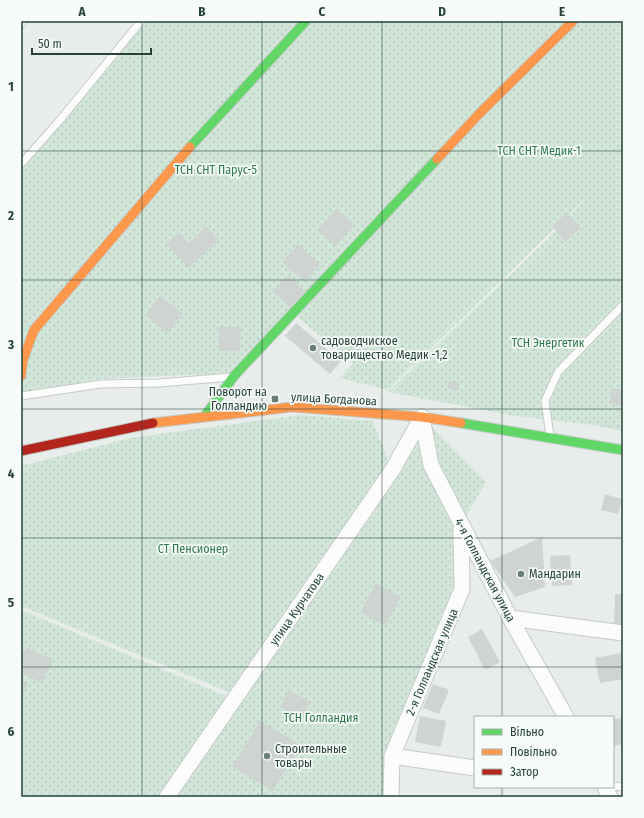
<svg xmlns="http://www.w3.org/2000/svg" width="644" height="818" viewBox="0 0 644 818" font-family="'Fira Sans Condensed',sans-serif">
  <defs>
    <pattern id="garden-dots" width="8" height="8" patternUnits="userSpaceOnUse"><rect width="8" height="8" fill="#d1e6d8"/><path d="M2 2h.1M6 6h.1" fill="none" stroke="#b3c6ba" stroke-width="1.8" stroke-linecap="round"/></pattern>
  </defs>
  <rect width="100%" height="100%" fill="#e8edeb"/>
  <path fill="url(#garden-dots)" d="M147,21H570L230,373L100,379L21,393V169Z
    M576,21H623V431L593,425L515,416L388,392L549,238L583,201L388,390L340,378L353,363L295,315Z
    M300,415L373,421L391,469L238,696L21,606V466L130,438Z
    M433,428L486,482L460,526L461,589L413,703L389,797H21V610L238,701L393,469Z"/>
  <path fill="#cfd4d2" d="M336,209L355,224L336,246L317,230Z
    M567,212L581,228L565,242L552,226Z
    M206,226L219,240L189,268L166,244L179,232L189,243Z
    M298,244L320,265L304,282L282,262Z
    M288,275L305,291L290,307L273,292Z
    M160,296L183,313L168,333L145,315Z
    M296,323L341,361L330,374L285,336Z
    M219,327H241L240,351L218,350Z
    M449,381L460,383L459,390L447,388Z
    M611,388L623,390V406L610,404Z
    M605,494L622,499L618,514L601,510Z
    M542,537L545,587L515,597L490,561Z
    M570,555L572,585L552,586L550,556Z
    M376,583L401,597L385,626L360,612Z
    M615,594H623V624H614Z
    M482,629L500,662L485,670L468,637Z
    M26,647L53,660L42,683L21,673V657Z
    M621,653L623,679L600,683L595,658Z
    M21,681L28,684L21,698Z
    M433,684L449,690L439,714L423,708Z
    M289,690L311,702L302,719L280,707Z
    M420,716L446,721L441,747L415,742Z
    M623,718V744L613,746V719Z
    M260,721L301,745L273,791L232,767Z"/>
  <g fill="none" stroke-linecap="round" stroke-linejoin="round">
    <defs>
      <path id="lane" d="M21,24L23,21
        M21,164L60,120L141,21
        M21,396L101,384L160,383L230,377
        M550,436L545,401L558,372L623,305
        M613,786L623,787"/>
      <path id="street" d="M422,417L431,465L510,618L566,717
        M510,618L623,633
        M392,756L475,768
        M605,787L610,797
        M167,797L393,469L422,417
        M391,797L392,756L462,589L461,529"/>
      <path id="fast" d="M190,147L306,21
        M205,416L234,376L437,159
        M461,423L623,450"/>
      <path id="slow" d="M437,159L480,113L573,21
        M21,376L23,360L34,330L190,147
        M153,423L292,407L422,417L461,423"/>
      <path id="jam" d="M21,451L153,423"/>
    </defs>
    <use href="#lane" stroke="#c5cac8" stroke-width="9"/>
    <use href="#street" stroke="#c5cac8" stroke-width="17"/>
    <use href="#fast" stroke="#c3cbc8" stroke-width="11"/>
    <use href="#slow" stroke="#c3cbc8" stroke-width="11"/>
    <use href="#jam" stroke="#c3cbc8" stroke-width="11"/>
    <use href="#lane" stroke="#fcfcfc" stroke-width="7"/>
    <use href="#street" stroke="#fcfcfc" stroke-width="15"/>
    <use href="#fast" stroke="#63d668" stroke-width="9"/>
    <use href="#slow" stroke="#ff974d" stroke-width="9"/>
    <use href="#jam" stroke="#b3261e" stroke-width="9"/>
  </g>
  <path fill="none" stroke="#24423a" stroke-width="1" stroke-opacity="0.55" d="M142,21V797M262,21V797M382,21V797M502,21V717M21,151H623M21,280H623M21,409H623M21,538H623M21,667H623M502,787V797"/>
  <g fill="#697e78" stroke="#f7fbf9" stroke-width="1.5">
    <circle cx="313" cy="348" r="4"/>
    <rect x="271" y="395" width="8" height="8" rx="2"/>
    <circle cx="521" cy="574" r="4"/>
    <circle cx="267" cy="756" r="4"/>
  </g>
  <g text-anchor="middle" stroke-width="3.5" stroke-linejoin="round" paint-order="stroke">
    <g font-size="12" fill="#2d7a4b" stroke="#f7fbf9">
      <text x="539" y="155">ТСН СНТ Медик-1</text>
      <text x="216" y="174">ТСН СНТ Парус-5</text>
      <text x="548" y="347">ТСН Энергетик</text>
      <text x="193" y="553">СТ Пенсионер</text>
      <text x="321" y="722">ТСН Голландия</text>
    </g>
    <g font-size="12" fill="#24423a" stroke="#f7fbf9" text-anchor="start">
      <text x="321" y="345">садоводчиское<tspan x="321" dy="14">товарищество Медик -1,2</tspan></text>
      <text x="267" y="396" text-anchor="end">Поворот на<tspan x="267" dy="14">Голландию</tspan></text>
      <text x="529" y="578">Мандарин</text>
      <text x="275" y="753">Строительные<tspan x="275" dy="14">товары</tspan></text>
    </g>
    <g font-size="12" fill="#24423a" stroke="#f7fbf9">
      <text transform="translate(334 399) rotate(3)" y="4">улица Богданова</text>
      <text transform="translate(485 570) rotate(62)" y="4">4-я Голландская улица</text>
      <text transform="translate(297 609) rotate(-55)" y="4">улица Курчатова</text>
      <text transform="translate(432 662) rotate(-67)" y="4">2-я Голландская улица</text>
    </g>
  </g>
  <rect width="644" height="818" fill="none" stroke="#f7fbf9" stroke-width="44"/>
  <rect x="474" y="716" width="140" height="72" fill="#f7fbf9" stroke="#a3b1ad"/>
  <rect x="482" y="729" width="20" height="6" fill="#63d668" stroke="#a3b1ad"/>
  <text x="510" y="736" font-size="12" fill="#24423a">Вільно</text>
  <rect x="482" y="749" width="20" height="6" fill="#ff974d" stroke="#a3b1ad"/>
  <text x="510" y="756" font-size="12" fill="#24423a">Повільно</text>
  <rect x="482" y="769" width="20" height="6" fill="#b3261e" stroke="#a3b1ad"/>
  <text x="510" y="776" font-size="12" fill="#24423a">Затор</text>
  <path d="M32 48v6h119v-6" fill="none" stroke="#24423a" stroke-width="2"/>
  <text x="38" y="48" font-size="12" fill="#24423a" stroke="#f7fbf9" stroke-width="3" paint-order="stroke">50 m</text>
  <rect x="22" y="22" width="600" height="774" fill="none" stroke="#24423a" stroke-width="1.5"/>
  <g font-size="13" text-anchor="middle" font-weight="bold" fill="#24423a">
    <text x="82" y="16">A</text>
    <text x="202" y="16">B</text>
    <text x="322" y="16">C</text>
    <text x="442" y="16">D</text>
    <text x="562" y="16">E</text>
    <text x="11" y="91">1</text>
    <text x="11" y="220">2</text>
    <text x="11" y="349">3</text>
    <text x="11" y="478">4</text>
    <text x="11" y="607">5</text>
    <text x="11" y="736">6</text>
  </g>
</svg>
